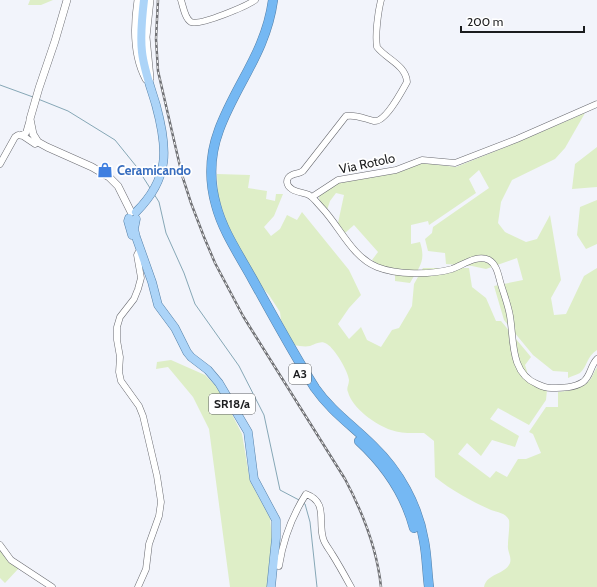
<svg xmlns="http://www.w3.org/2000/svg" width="597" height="587" viewBox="0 0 597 587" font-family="Cabin,sans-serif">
  <rect width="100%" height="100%" fill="#f2f4fb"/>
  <path fill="#deeec7" d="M30,0H53L41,5H28Z
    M585,113L565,148L555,159L512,180L501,202L498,223L505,232L526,242L537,239L550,215L561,280L551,298L554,315L566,314L584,276L597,268V350C587,356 587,367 580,373C577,375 571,376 568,378V372L553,371L533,355L504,320L494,286L523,280L517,258L486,269L472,266L446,264L445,253L428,251L425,239L432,233L433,227L489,188L479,170L469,179L476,193L429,225L428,221L411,225V244L420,242C426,261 420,266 410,283L395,281V269L379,265L372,260L378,252L354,225L345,233L338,223L344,195L336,193L330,201L327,210C323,206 319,202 319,196L339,183L397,173L423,163L456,167L518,142Z
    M597,147V187L572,189L575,164Z
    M217,174L250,175L248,188L267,191L266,199L275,201L276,194H283L274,216L264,227L271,236L280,229L287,215L297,220L302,212L349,270L361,295L349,308L338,324L349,339L361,327L367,340L381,347L392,330L399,328L412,306L414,284L423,268H469L472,287L486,298L496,321H501L531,357L525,365L530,381L547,390L546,400L529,425L498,408L490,419L519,436L515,447L492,440L481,456L467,443L458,454L490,478L496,471L507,477L518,459H526L541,453L533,434L529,432L546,407H558V392C568,391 581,389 589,381C592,378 594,372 597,367V587H484C487,573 505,575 510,563C512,557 507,551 508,545C508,539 510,525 509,520C506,513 497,512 491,510C471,501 451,490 435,477L434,441L424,433C414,433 401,434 391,430C376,425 352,408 348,392C346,388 349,385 349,380C348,371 335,349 327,344C321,340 316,344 310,346C305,347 299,346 294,345L281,320L280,312L269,295L259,284L231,235L218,196Z
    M597,200V244L586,249L577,235L580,207Z
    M171,360L205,375L219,389L242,434L250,481L270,518L272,538L268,587H230L209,429L193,397L168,367L156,369L157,362Z
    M0,550L19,568L5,583L0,578Z"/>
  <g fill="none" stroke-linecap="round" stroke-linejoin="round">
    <path stroke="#86a7b6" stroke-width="1" d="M0,85L33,97
      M38,99L68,111L115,140L136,166L150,188
      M154,194L159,202L166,233L184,273L195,304L239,366L264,415L280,490L299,500
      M303,503L305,504L310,522L317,587"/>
    <defs>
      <path id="tertiary" d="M181,0C183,6 185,19 191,22C200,26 247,6 255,0
        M381,0C378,12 375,35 377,47C386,59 406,65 407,82C402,91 385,123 374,121C365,119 356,114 346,116L303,171C299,174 296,173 292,175C289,176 287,179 287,182C288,192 303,192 309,195C314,198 318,204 322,208C340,227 352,257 377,267C397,275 431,275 452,269C463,265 477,254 489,260C496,264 498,273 500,281C503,292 508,304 510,316C514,340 510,373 537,384C541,386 546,388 551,388C562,388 574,388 583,382C591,376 590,366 597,359
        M21,135L26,133L30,119
        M0,164L15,137L18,135L23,136L35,144L38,142
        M312,197L338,180L396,170L422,160L455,163L517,139L597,104
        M0,545L11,560L52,587
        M274,565L279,566C283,540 292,516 306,494C328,502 318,521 323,538C324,543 329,549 332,554C339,565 345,576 351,587
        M138,587L146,569L149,544L159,516L161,502L157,476L143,416L139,406L121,381L119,372L120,357L117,340V327L120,317L134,299L138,289L141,278L137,255L138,253L141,251"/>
      <path id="secondary" d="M67,0L55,41L39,88L30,119L33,134L38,142L47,147L92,167L109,177L118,186L131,212
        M138,0C134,26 133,55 146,79
        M150,78L146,37L150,0"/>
      <path id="primary" d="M136,212C170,178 168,149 156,105C151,88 144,70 142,52C140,35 142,17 144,0
        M129,218L128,221L132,235
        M136,219L134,229L136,237L152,282L158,305L175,328L187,352L191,357L208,370L219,383L248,432L254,479L276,520V538L271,587"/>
      <path id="motorway" d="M273,0C266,52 236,84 219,130C210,154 209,180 216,205C223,232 240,256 253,280C273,316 293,353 315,388C331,411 353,426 373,446C399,471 418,505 424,541C427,556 427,572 429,587
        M359,441C385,465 405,494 414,528"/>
    </defs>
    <use href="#tertiary" stroke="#68696f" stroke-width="7"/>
    <use href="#secondary" stroke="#68696f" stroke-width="8"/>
    <use href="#primary" stroke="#5681a8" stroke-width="9"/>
    <use href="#motorway" stroke="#5681a8" stroke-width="10"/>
    <use href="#tertiary" stroke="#fff" stroke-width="6"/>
    <use href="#secondary" stroke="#fff" stroke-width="7"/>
    <use href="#primary" stroke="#acd4f8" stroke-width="8"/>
    <use href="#motorway" stroke="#75b8f3" stroke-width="9"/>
    <defs>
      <path id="rail" d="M158,0L156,39L158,71L182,175L191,203L204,237L215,263L243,316L345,479C363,513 377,548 381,587"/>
    </defs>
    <use href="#rail" stroke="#707175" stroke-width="2.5"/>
    <use href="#rail" stroke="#fff" stroke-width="1" stroke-dasharray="3" stroke-linecap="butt"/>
  </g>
  <defs>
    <symbol id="shop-bare" viewBox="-9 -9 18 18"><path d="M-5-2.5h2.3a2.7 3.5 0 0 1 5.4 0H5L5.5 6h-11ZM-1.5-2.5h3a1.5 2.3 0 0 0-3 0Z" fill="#3f7fe0" stroke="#fff" stroke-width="2.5" paint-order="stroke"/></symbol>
  </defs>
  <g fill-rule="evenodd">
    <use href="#shop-bare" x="94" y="159" width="22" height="22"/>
  </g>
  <g text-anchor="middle" stroke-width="3.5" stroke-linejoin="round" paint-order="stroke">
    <g fill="#fff" stroke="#5f6062" stroke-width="1">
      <rect x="289" y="364" width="22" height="20" rx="3"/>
      <rect x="209" y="394" width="46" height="20" rx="3"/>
    </g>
    <g font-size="12" font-weight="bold" fill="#1b1c1e">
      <text x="300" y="378">A3</text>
      <text x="232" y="408">SR18/a</text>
    </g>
    <g font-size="13" fill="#1b1c1e" stroke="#fff">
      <text transform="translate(367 163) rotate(-12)" y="5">Via Rotolo</text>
    </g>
    <g font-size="13" font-weight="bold" fill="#366cbe" stroke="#fff" text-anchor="start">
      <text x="117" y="175">Ceramicando</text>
    </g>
  </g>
  <path d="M461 26v6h123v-6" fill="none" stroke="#1b1c1e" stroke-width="2"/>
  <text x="467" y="26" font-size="12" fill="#1b1c1e" stroke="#ffffff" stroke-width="3" paint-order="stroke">200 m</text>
</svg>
